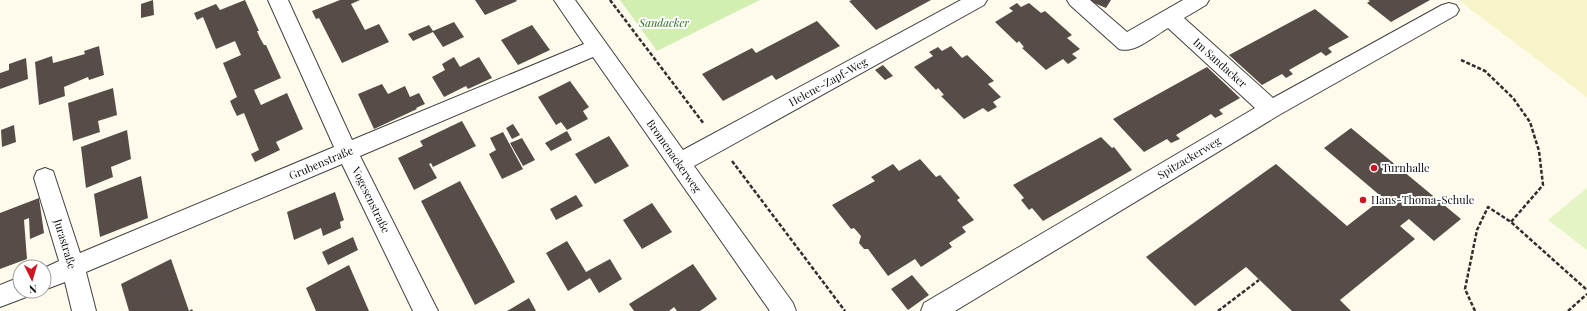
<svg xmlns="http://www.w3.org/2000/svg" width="1587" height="311" viewBox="0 0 1587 311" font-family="'Playfair Display',serif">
  <rect width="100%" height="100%" fill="#fffbec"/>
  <path fill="#f8f4c9" d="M1459,0H1587V97L1469,8Z"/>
  <path fill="#d2eeb1" d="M620,0H760L657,51Z"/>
  <path fill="#e4f4c4" d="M1587,188V250L1548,220Z"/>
  <path fill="#564d48" d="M153,0L154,15L141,18V4Z
    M245,0L259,31H257L260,38L264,45H266L281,78L254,90L261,105L287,93L303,129L276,142L280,150L255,162L251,154L259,150L244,113L237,116L233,108L230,101L237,97L223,63L241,55L235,41L216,49L203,17L197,20L194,13L216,4L220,10Z
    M340,0H360L351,4L365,30L379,24L389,42L342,63L319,18L316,19L312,11Z
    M475,0H516L517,1L485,15Z
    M852,0H931L876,30L849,1Z
    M1087,0H1111L1106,8Z
    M1368,0H1430L1391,22L1367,3L1370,1Z
    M1017,3L1021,7L1029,3L1041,13L1045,11L1072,35L1067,38L1080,49L1072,54L1077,58L1068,64L1063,59L1046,70L1022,48L1024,47L1019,41L1017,43L995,22L1013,11L1009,8Z
    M1315,9L1349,37L1328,48L1332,52L1326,56L1321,52L1289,70L1293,74L1286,78L1282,74L1262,85L1229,55Z
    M817,21L840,46L776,80L772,75L723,101L702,74L752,48L756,53Z
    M454,22L464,37L443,47L433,32L413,41L408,34L429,25L433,31Z
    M532,25L550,50L518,65L501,40Z
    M99,46L104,75L89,80L88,77L64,87L65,96L39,105L35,62L52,56L53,63L57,62L85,54L84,51Z
    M951,46L962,58L967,55L994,81L988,84L1001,97L993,102L997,107L988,112L983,108L964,119L941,96L944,95L938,88L936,90L914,67L933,56L929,52L938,47L942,51Z
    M454,57L460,67L479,57L492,78L468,89L466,86L444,97L432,77L445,70L442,64Z
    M26,58L28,79L0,89V73L9,70V64Z
    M883,65L893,76L885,80L875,70Z
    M1207,67L1240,98L1219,110L1223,114L1215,118L1211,114L1176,135L1180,139L1171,143L1167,139L1144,152L1113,119Z
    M570,81L589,107L583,111L588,119L567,130L561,122L556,125L538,97Z
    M382,84L388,94L405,86L410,97L419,93L425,104L416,108L417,109L374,129L358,94Z
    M113,88L117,115L98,121L100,132L73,141L68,103Z
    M462,121L476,146L433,167L431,163L429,164L437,178L414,190L398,158L423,146L420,141Z
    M513,124L520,135L512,139L506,128Z
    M14,125L16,142L2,147L1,130Z
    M1351,128L1461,219L1434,241L1409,219L1400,226L1415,239L1340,300L1351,311H1292L1246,267L1195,306L1146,257L1276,164L1347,226L1383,198L1324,148Z
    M127,130L131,159L111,167L113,177L86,188L81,147Z
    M567,131L572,140L551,151L545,143Z
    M503,132L523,169L502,179L489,154L496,150L490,138Z
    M609,136L629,166L595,184L575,154Z
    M1101,137L1112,148L1114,147L1132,170L1043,221L1032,208L1029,210L1021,200L1024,198L1013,185Z
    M522,138L535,160L523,166L510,143Z
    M920,159L936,177L940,175L960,198L957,200L974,220L962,227L966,232L949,243L952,247L921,267L915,259L888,276L868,249H864L859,243L861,236L854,228L851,229L832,205L875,181L871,177L893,164L899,171Z
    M141,176L148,218L100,237L94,194Z
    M460,181L515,282L475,305L421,201Z
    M335,192L344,220L340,222L341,228L323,236L321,228L294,240L287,212Z
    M576,195L583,206L556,220L550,209Z
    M39,198L44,233L30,239L29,218L24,220L27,259L0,269V213Z
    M652,203L672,232L642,249L623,220Z
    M353,237L358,250L328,265L322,252Z
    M567,241L586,272L610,259L622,279L599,293L590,278L568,291L546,253Z
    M171,259L189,311L192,309L193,311H129L121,284Z
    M693,264L717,299L700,311H677L674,307L669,311H634L629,304Z
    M349,265L369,311H316L306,288Z
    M912,275L929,295L908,310L891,289Z
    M529,298L536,311H507Z"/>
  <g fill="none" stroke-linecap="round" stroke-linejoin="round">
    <defs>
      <path id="minor" d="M268,0H288L352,140L584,44L554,0H575L683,150L961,0H987L984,5L694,166L793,303L796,311H770L593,57L360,156L438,311H413L342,164L86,272L96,311H72L65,282L44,290V268L59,261L34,178L37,171L45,168L53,171L80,253L334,147Z
        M1067,0H1090L1127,32L1183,0H1209L1206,5L1184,18L1273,98L1442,5L1449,3L1456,5L1459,10L1456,15L1279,115L955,311H921L924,303L1255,108L1168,28C1154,36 1135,54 1119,49L1070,5Z
        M20,277V291H31L29,296L0,307V285Z"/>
    </defs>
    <use href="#minor" stroke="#404040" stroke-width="2"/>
    <path stroke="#2f2f2f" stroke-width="2.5" stroke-dasharray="4 2" stroke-linecap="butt" d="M610,0L704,124
      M1461,60L1485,71L1513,98L1530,122L1539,151L1543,185L1511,222
      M732,161L845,311
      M1218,311L1259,280
      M1475,311L1465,289L1477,230L1488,207L1511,222L1587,290
      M1568,311L1587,294"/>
    <use href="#minor" fill="#fff" fill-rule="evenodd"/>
  </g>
  <g fill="#cc1521" stroke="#fff" stroke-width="1.5">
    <circle cx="1374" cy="168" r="4"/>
    <circle cx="1363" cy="200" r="4"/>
  </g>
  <g text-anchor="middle" stroke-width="4" stroke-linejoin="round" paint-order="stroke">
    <g font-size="11" font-style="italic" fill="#296b16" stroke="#fff">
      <text x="664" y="27">Sandacker</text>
    </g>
    <g font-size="11" fill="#0d0d0d" stroke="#fff">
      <text transform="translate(1220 63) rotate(42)" y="4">Im Sandacker</text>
      <text transform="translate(828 82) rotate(-29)" y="4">Helene-Zapf-Weg</text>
      <text transform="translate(674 156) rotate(55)" y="4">Bromenackerweg</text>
      <text transform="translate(1189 158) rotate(-31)" y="4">Spitzackerweg</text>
      <text transform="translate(321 163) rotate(-23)" y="4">Grubenstraße</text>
      <text transform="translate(371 200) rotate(64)" y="4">Vogesenstraße</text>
      <text transform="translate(65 244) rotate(73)" y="4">Jurastraße</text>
    </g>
    <g font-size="11" fill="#0d0d0d" stroke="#fff" text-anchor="start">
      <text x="1382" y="172">Turnhalle</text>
      <text x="1371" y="204">Hans-Thoma-Schule</text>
    </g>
  </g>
  <g transform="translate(32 279) rotate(175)"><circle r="19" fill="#ffffff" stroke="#9e9e9e"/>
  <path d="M0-3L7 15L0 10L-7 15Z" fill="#cc1521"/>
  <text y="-6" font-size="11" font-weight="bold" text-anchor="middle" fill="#0d0d0d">N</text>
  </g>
</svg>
